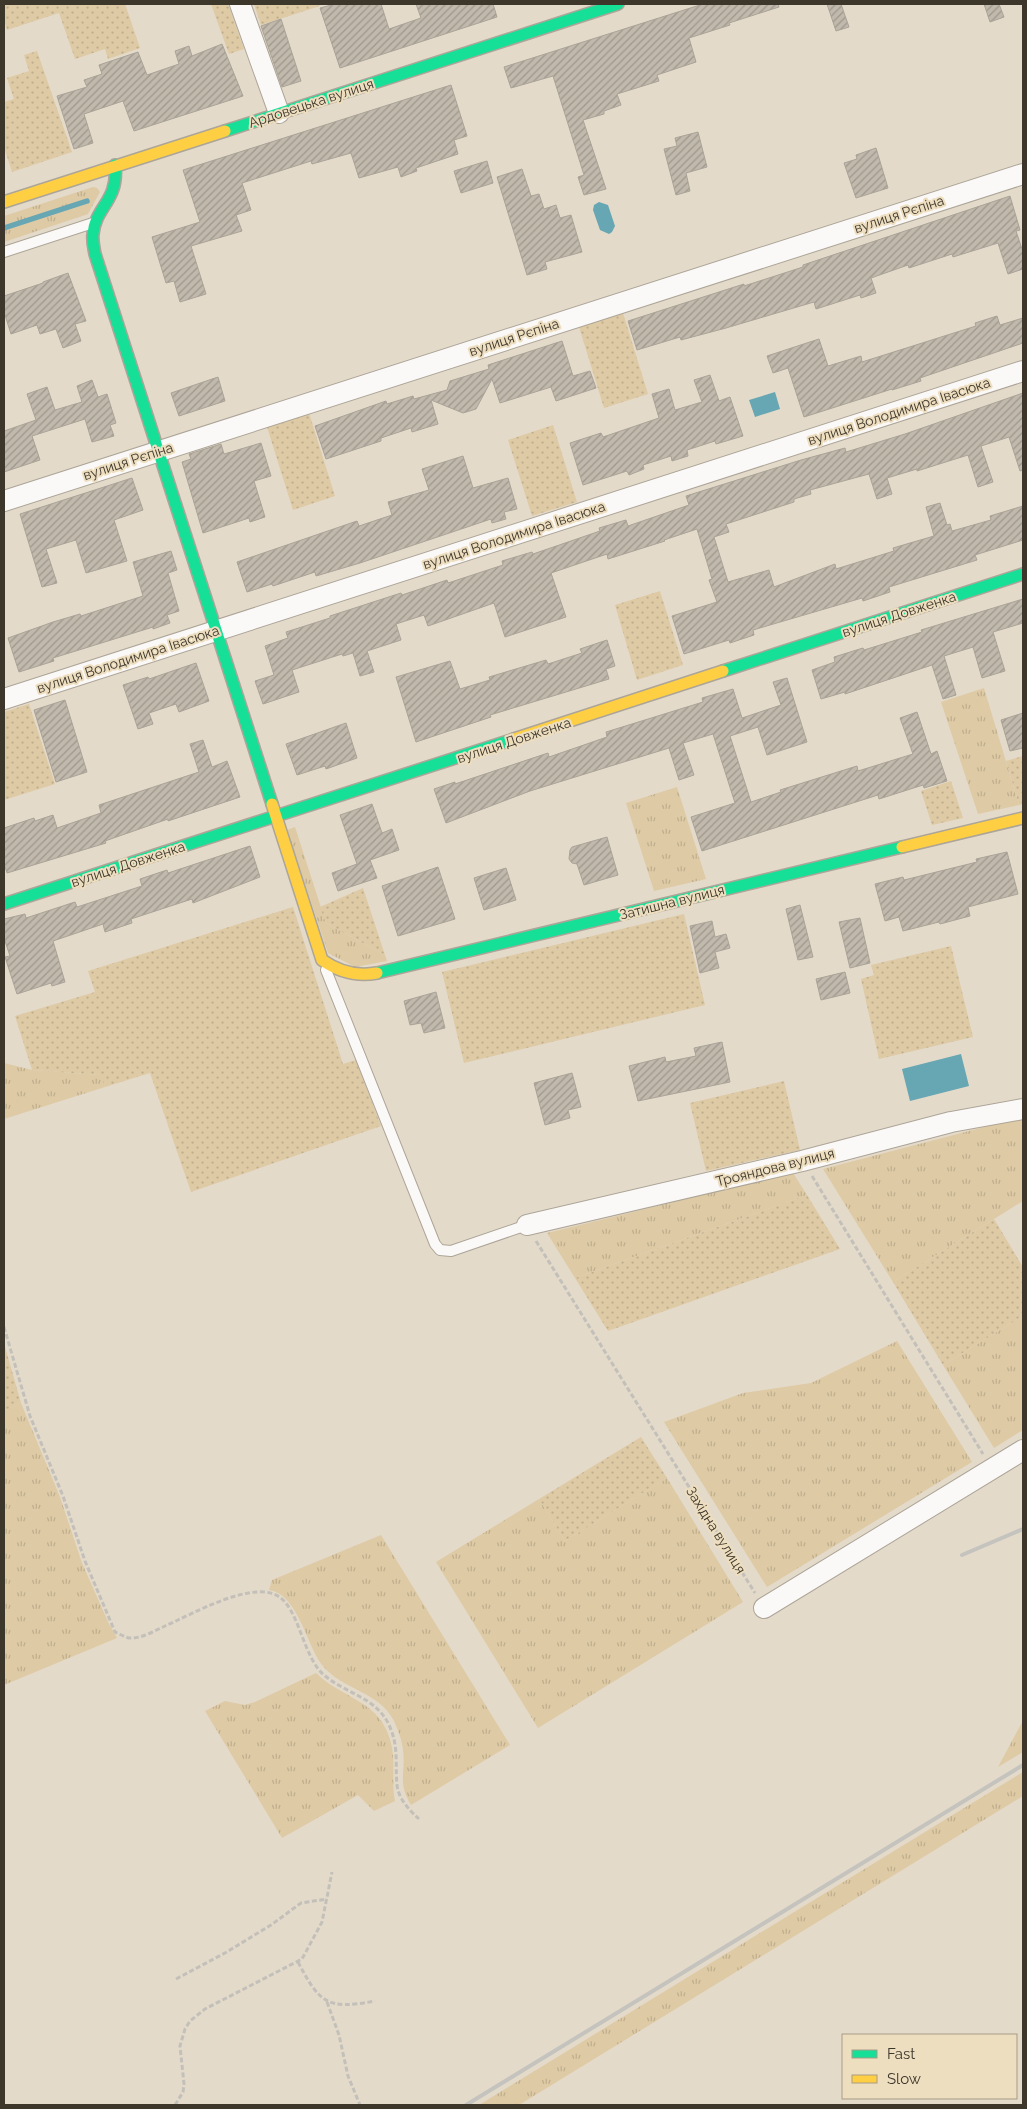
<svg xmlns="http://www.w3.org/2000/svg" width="1027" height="2109" viewBox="0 0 1027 2109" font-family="Raleway,sans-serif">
  <defs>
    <pattern id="grass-tufts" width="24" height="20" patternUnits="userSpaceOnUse" patternTransform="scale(1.25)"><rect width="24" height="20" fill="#decaa4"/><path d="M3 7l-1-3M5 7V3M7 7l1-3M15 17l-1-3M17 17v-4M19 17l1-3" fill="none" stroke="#bfae8d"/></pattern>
    <pattern id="park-dots" width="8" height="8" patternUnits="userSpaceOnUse" patternTransform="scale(1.25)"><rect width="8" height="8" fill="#decaa4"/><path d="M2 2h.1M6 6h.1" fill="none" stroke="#bfae8d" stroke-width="1.8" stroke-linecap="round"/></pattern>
    <pattern id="building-hatch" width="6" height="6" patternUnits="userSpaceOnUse" patternTransform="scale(1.25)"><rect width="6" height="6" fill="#c1b9ac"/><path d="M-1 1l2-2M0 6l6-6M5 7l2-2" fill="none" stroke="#9e978c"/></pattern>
  </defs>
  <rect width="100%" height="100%" fill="#e4daca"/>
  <path fill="url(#grass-tufts)" d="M93,187L97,188L100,192L88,214L4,242V216Z
    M984,688L1019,805L978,814L941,702Z
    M677,787L706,879L654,891L626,803Z
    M295,827L326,923L385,955L387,961L355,967L328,953L287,830Z
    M4,1063L32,1070L101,1075L105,1087L4,1119Z
    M1023,1117V1201L893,1282L823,1169Z
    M793,1173L807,1195L575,1278L547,1233Z
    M1023,1316V1430L994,1448L943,1365Z
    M897,1341L972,1462L767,1587L664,1422L743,1393L811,1383Z
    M21,1403L60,1497L82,1563L109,1624L117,1638L4,1685V1411Z
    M667,1478L743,1602L538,1728L436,1562L539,1499L565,1541Z
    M381,1535L510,1745L411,1805C397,1782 406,1773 403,1750C402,1740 398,1730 394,1721C379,1691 342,1690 322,1665C306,1644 298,1594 269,1590L272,1580Z
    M316,1673C342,1699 381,1700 391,1743C396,1762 391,1782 395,1801L374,1811L358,1795L282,1838L205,1711L225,1701L245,1705L255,1702Z
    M1023,1721V1752L998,1767L1020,1726Z
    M1023,1772V1796L519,2105H479Z"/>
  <path fill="url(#park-dots)" d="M4,4H125L140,48L108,59L105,49L75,59L59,13L7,30L4,20Z
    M211,4H228L244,49L229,54Z
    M254,4H319L320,6L261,25Z
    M37,51L72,152L12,172L4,147V102L14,99L7,78L29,71L24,55Z
    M623,313L648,394L604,408L579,327Z
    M309,413L335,496L293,510L267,427Z
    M553,425L577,502L532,516L508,440Z
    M660,591L683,665L637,680L615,605Z
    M29,704L55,784L4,800V712Z
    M1023,756V804L1019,805L1006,761Z
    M951,781L963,818L932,825L921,791Z
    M363,888L385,955L326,923L320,907Z
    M293,907L343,1064L356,1060L381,1126L191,1192L150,1073L105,1087L100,1075L32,1070L15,1016L95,992L88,971Z
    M684,914L705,1005L464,1063L442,972Z
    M951,946L973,1037L879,1059L861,979L874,975L871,965Z
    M784,1081L800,1150L706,1171L690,1103Z
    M807,1195L840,1249L608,1331L575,1278Z
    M994,1219L1023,1267V1316L943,1365L893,1282Z
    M4,1343L21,1403L4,1411Z
    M641,1437L667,1478L565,1541L539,1499Z"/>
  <path fill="#67a6b3" d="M599,202L608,205L615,226L612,232L609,234L600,230L593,210L594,205Z
    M775,392L780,409L755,417L749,400Z
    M961,1054L969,1086L910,1101L902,1069Z"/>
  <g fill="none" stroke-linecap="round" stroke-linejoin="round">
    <path stroke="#67a6b3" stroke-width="5.5" d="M4,228L87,201"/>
  </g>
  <path fill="url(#building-hatch)" stroke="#aaa397" d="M335,4H381L389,29L421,18L416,4H493L497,17L340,68L320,8Z
    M703,4H778L779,7L729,23L730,25L689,38L696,62L657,75L659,81L617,94L621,105L604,111V114L583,120L606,189L584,195L578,177L584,175L553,76L511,88L504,67Z
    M827,4H841L849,27L836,31Z
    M984,4H999L1004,17L990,22Z
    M281,19L301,81L282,87L261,26Z
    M222,44L243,96L134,131L123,101L84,114L93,143L74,149L57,96L87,87L84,80L102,74L99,65L138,52L147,75L179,64L175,51L189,46L192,56Z
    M451,85L467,136L454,140L458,154L416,168L417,171L401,177L398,167L359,178L351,153L312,164L311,161L242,183L251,210L236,215L242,231L191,246L206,294L180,302L174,281L166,283L152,237L200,222L183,170Z
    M698,132L707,167L686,173L690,191L676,195L664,149L677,146L675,138Z
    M876,148L888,188L856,198L844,163L857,159L856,155Z
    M487,161L493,183L461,193L454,171Z
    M522,169L531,196L539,194L544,209L556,205L560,218L571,215L582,252L545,262L547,269L527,275L497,177Z
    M1010,196L1020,230L1016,231L1023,252V269L1008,274L998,243L953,257L952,254L909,268L908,265L871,278L876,293L861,298L860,295L816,309L814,302L726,328L681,340L680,337L637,350L628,321L744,284V286L803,267V265Z
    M68,273L86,321L75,324L81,341L63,348L56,329L40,334L37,325L11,334L4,312V296L43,283V282Z
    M997,316L1000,325L1023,318V343L920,378L921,381L892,390V389L804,417L788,368L773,373L767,356L819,339L828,366L861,356L862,362L976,326L975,323Z
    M562,341L573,376L590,371L596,388L556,401L551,387L500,403L492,379L476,409L463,413L431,400L438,424L412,432L411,428L381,438V441L326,459L315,426L386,401L387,404L413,396L414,399L447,390L450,381L489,369L488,365Z
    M710,375L719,401L730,397L743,436L716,444L715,441L687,450L688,456L672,461L671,456L643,465L644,469L629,475L627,471L583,485L570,443L601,433L603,437L659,418L652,394L669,389L675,410L702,402L694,380Z
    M218,377L225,401L179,416L171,393Z
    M92,380L98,397L107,394L116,423L110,425L114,436L92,442L85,419L32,436L40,460L4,472V431L36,420L27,394L47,387L55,410L82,402L77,386Z
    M1023,393V470L1020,471L1009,437L981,446L993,482L978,487L968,455L917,471V469L887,478L892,494L877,499L869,474L810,490L811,494L794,499V502L726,524L729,532L714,537L728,582L769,570L774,587L835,564L836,569L894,551L893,548L934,536L926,507L940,503L947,525L950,524L952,531L991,520L990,516L1023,506V540L975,555L977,560L889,587L890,592L863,601L862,598L753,630L754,635L730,643L729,640L684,654L672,616L717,602L709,580L712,579L697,529L664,540L665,541L608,559L607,554L551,573L566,617L505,637L494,603L428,626L424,615L396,624L401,640L367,651L374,672L360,676L353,653L343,656L342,654L292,670L299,692L263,704L255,681L274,675L265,646L288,638L286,632L330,618V616L401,593L402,595L447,580L448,583L503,565L502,561L532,552L533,554L600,531L599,528L626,520L628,526L689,505L686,496L801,460L845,448L846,452L905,434Z
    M261,443L271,476L254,481L265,517L250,522L249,518L203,533L182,462L191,459L189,454L221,444L224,454Z
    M463,456L473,488L508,478L517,509L504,512L506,519L492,523L491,519L360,563L316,576L315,572L273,586L272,584L247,592L237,562L357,521L359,526L392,515L388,502L429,490L422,469Z
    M132,478L143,510L114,520L127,561L86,573L76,540L46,549L57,583L42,587L20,514Z
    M171,551L177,570L168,573L179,611L167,615L170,623L153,629V627L53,658L54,661L19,672L8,638L53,622L80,614L81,616L143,596L133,562Z
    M1023,599V623L993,632L1005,671L982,678L973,647L944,656L956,695L943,699L932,665L845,694V692L821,699L812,670L835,662L834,657L863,648L864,650L922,632L921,630Z
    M607,640L615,666L606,669L609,679L490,715L491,717L416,742L396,677L450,661L460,689L490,680L489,677L546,660L548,664L582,653L580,649Z
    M196,663L209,701L179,712L176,704L149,713L153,724L138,729L123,685L148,677L149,679Z
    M787,678L807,742L767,755L758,727L730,736L751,802L781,792L780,790L857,766L858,771L913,754L900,718L917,712L931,754L937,751L947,781L924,788L923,785L879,799L878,795L702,851L691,817L735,803L713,734L683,743L694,775L679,780L669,748L530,791L446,823L434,789L455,782V784L548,753L549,757L607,737L606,732L703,702L702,698L733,689L742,718L781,705L773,682Z
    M65,700L87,772L56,782L34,710Z
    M1023,713V748L1010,751L1001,720Z
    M346,723L357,758L326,769L325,766L297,775L286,744Z
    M203,740L212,767L227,761L240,797L168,821V819L105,841L106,843L7,873L4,864V828L34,818L35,821L53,815L57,828L101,813L99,805L199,772L190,744Z
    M372,804L382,833L392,829L399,850L370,860L377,878L338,891L332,873L357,864L340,815Z
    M607,837L618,875L584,885L577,864L572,863L569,859L570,850L572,847Z
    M250,846L260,877L193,903L192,899L131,919L132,923L105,932L103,924L53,941L65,982L52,986L51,983L17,994L5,957L10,956L4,938V919L25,914L26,918L75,902L77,907L142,886L140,879L167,870L168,873Z
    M1007,852L1018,894L968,907L970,916L940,924L939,922L903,931L899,917L885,921L875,884L903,877L904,880L977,862L976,859Z
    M438,867L455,919L398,936L382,886Z
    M506,868L516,900L484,910L474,878Z
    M800,905L813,957L798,960L786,909Z
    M860,918L870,963L850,968L839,922Z
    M712,921L715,937L726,934L730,948L715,952L719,968L700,973L690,926Z
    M845,972L850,993L821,1000L816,979Z
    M436,992L445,1028L424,1033L421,1023L410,1025L404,1001Z
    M722,1042L730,1082L638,1101L629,1066L665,1057L666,1062L696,1056L694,1048Z
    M572,1073L581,1107L568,1110L570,1118L545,1125L534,1083Z"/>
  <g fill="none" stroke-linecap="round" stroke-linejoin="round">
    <defs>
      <path id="lane" d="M4,252L93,223
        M326,970L435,1244L440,1250L451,1251L527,1225"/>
      <path id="street" d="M240,4L279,113
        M4,501L1023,174
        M4,699L1023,371
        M527,1225L802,1161L951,1122L1023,1109
        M764,1608L1023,1450"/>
      <path id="fast" d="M225,131L618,4
        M115,165C119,201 95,207 93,234C92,241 94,248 95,254L272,804
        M723,671L1023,574
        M4,904L514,739
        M377,973L902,847"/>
      <path id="slow" d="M4,202L225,131
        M514,739L723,671
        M272,804L322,960C339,972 356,977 377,973
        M902,847L1023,818"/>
    </defs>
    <use href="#lane" stroke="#aca598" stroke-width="12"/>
    <use href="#street" stroke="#aca598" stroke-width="22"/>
    <use href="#fast" stroke="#aca598" stroke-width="14"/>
    <use href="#slow" stroke="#aca598" stroke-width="14"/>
    <path stroke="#c3c0ba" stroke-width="3" stroke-dasharray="5 2.5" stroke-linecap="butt" d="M812,1176L983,1454
      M536,1241L755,1593
      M4,1327L30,1416L63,1496L85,1561L115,1632C120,1634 124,1637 129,1638C141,1639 154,1631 165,1626C191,1615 257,1576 282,1599C300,1615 304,1658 324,1675C346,1694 376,1697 389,1725C399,1746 395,1763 397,1785C398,1798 409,1810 419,1819
      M298,1962C320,2004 328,2010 375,2001
      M176,1979L225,1953L271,1925L301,1903L327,1899
      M327,2002L339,2035L348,2076L360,2105
      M175,2105L183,2092L184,2084L180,2046L185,2029L190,2021L205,2009L302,1959L322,1922L332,1872"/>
    <use href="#lane" stroke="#fbf9f7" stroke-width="10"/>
    <use href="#street" stroke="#fbf9f7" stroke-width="20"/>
    <use href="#fast" stroke="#16e098" stroke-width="11"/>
    <use href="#slow" stroke="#ffcf43" stroke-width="11"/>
    <path stroke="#c5c3be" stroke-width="4" d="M962,1555L1023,1529
      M466,2105L1023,1765"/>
  </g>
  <g text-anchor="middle" stroke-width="4" stroke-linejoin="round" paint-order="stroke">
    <g font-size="14" fill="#3d372b" stroke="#eedec0">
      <text transform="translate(311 103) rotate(-18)" y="5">Ардовецька вулиця</text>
      <text transform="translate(899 214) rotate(-18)" y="5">вулиця Рєпіна</text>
      <text transform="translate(514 337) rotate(-18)" y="5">вулиця Рєпіна</text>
      <text transform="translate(899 411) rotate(-18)" y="5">вулиця Володимира Івасюка</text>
      <text transform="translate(128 461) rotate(-18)" y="5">вулиця Рєпіна</text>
      <text transform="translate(514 535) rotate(-18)" y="5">вулиця Володимира Івасюка</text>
      <text transform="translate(899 614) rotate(-18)" y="5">вулиця Довженка</text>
      <text transform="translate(128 659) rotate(-18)" y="5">вулиця Володимира Івасюка</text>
      <text transform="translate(514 740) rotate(-18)" y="5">вулиця Довженка</text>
      <text transform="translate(128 864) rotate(-18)" y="5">вулиця Довженка</text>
      <text transform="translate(672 902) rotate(-14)" y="5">Затишна вулиця</text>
      <text transform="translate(775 1167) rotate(-14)" y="5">Трояндова вулиця</text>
      <text transform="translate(716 1530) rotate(58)" y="5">Західна вулиця</text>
    </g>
  </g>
  <rect width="1027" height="2109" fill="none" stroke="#3d372b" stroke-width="10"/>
  <rect x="842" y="2034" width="175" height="65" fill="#eedec0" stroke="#a79b84"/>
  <rect x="852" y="2050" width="25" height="8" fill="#16e098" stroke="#a79b84"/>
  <text x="887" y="2059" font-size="15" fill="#3d372b">Fast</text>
  <rect x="852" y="2075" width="25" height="8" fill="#ffcf43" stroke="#a79b84"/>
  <text x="887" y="2084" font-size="15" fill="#3d372b">Slow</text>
</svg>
